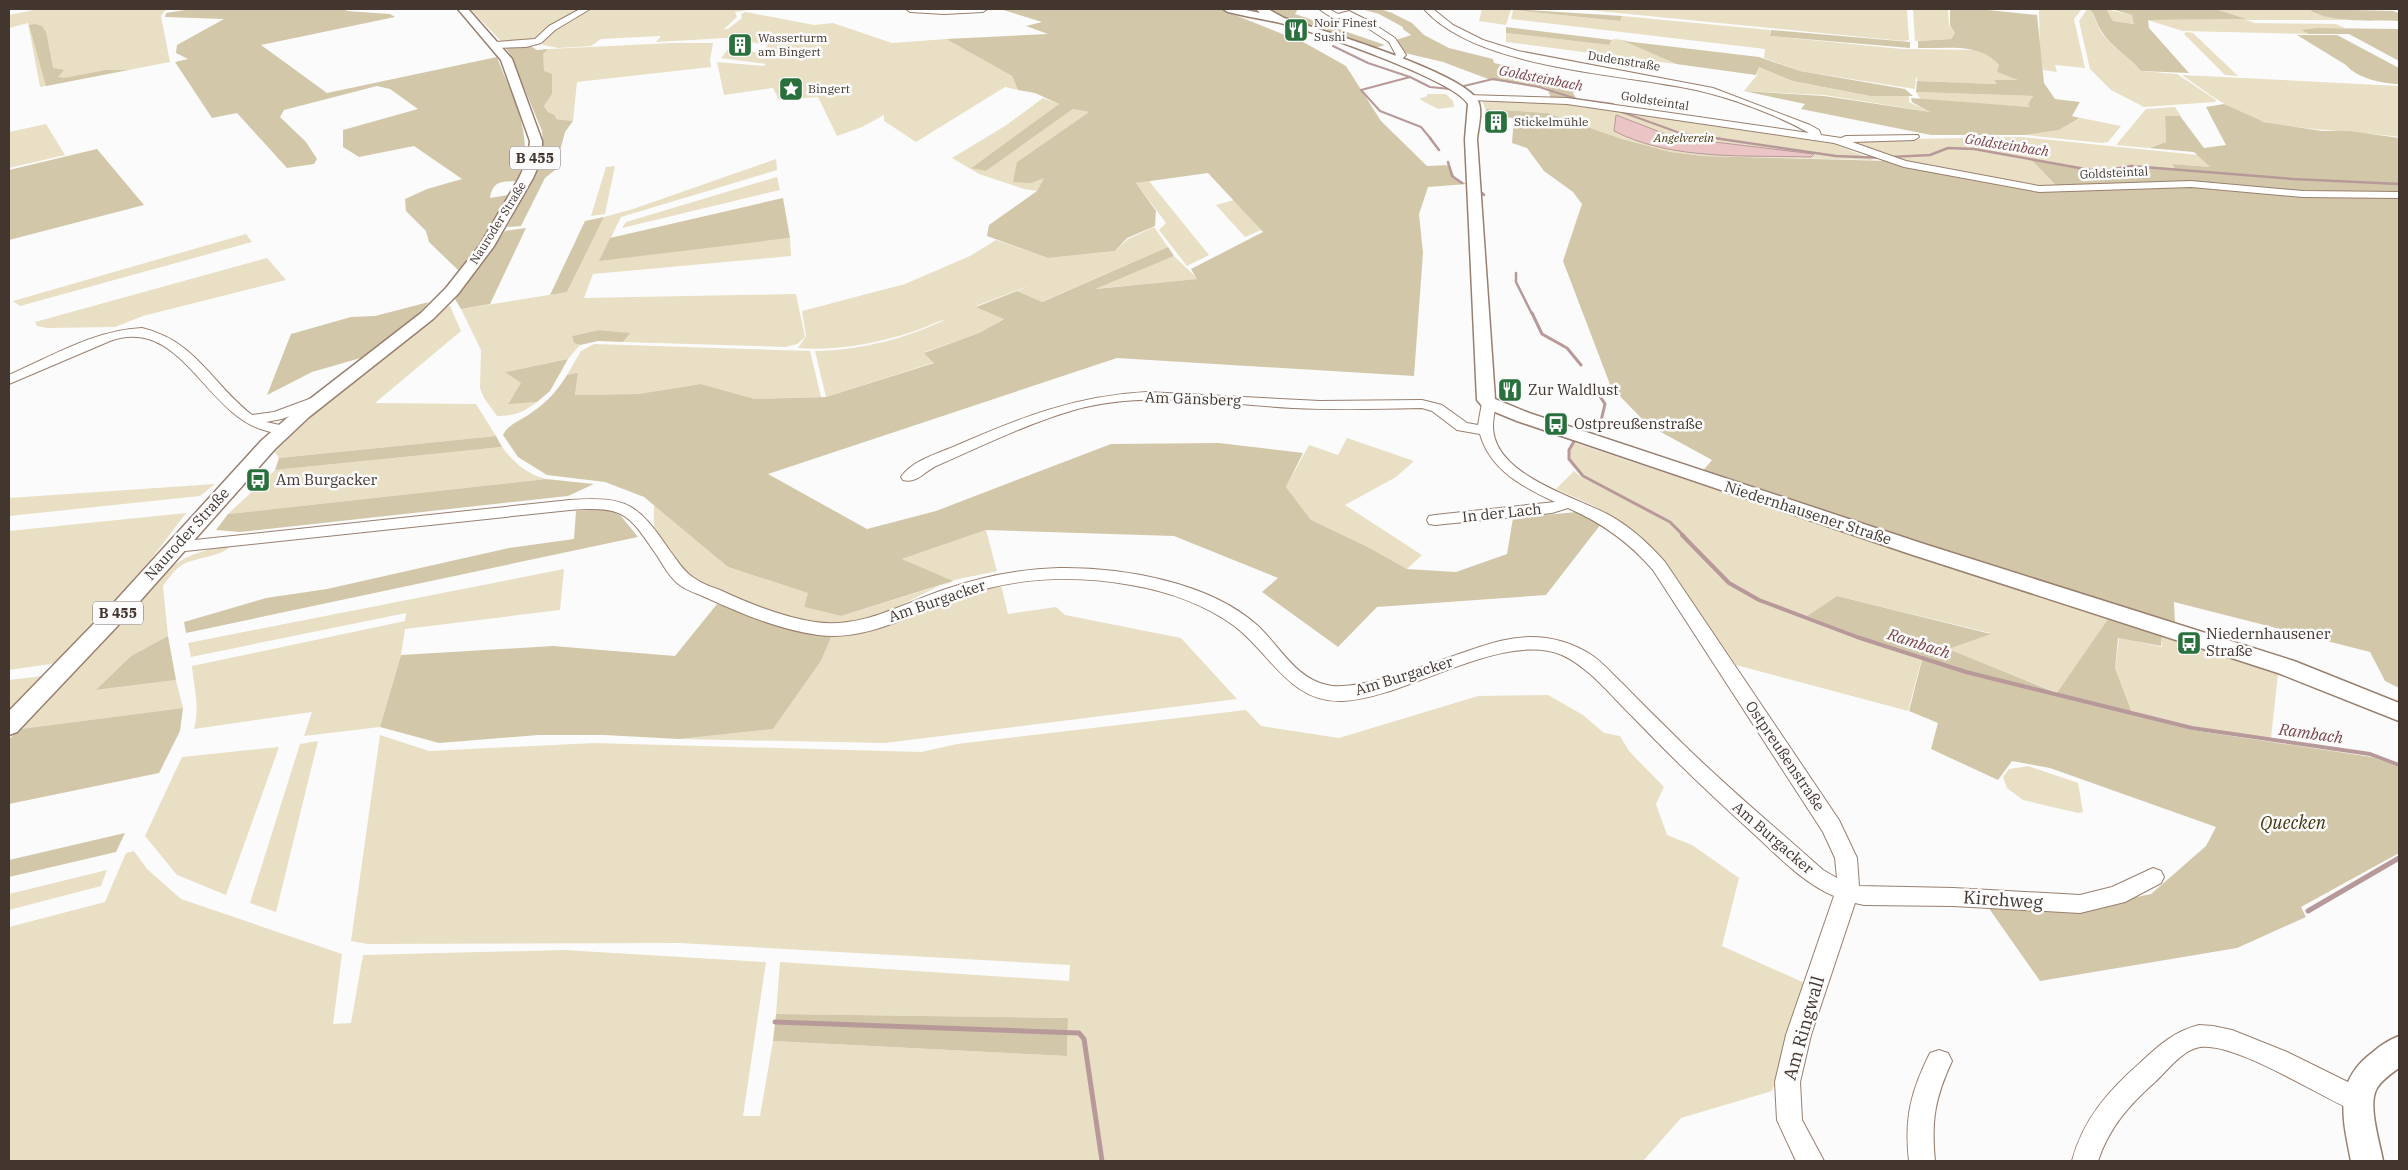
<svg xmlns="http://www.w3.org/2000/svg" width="2408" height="1170" viewBox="0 0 2408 1170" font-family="'IBM Plex Serif',serif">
  <rect width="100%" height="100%" fill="#fbfbfb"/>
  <path fill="#e8dfc4" d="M39,9H166L161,16L170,62L40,87L28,23L9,28V15Z
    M470,9H582L550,27L534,40L502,42Z
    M588,9H756L735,12L737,17L724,29H728L742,18L741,14L746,12L814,25L833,23L892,43L946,39L1012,76L1018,90L1005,87L916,142L884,121V115L862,127L837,136L818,97L779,100L773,88L724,95L717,62L763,66L766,64L721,58L729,48L761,53L768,45L726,38L656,42L661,36L601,39L591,46L558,48L543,45V41L555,30Z
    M1482,9H1511L1506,25L1479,21Z
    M1578,9H1907L1909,40L1903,41Z
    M1913,9H1948L1949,26L1955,33L1951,39L1915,41Z
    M2039,9H2082L2074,19L2085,68L2055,65L2057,72L2043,70L2040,50Z
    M2087,9C2096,14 2096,24 2101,32C2111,47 2130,57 2141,71L2177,74L2216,100L2215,102L2144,107L2111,90L2090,69L2079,21Z
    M2106,9L2132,15L2135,24L2113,21Z
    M2217,9H2314L2310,11L2316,14L2345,20H2246L2255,23L2336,24L2345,28L2301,30L2309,34L2183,31L2147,20L2245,19Z
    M1513,10L1619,21L1622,16L1770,30V36L1902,49L1977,50L1991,56L1999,65L1997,72L2019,80H1995L1998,84L1918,81L1916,77L1915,89L1800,71L1764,58L1765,49L1511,19Z
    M2186,32L2193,33L2238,76L2225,75L2184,34Z
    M1506,33L1609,45L1613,39L1624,40L1675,64L1506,42Z
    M672,43H713L710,60L711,67L577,82L573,121L556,119L555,115L548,112L544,106L552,94L544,71L542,53L548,49Z
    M1759,67L1791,81L1869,96H1909V102L1931,112L1824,95L1744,91L1757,75Z
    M2182,75L2399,86V137C2355,131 2310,131 2266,122C2236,115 2206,92 2182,75Z
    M1916,92L2033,96L2028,104L2031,107L1921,100Z
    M1427,94H1446L1453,101L1454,107L1438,109L1419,99L1427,96Z
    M1043,98L1059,104L972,167L986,171L1073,109L1089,112L1017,162L1045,177L1037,191L1024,189L979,174L952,158L1005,126Z
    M1482,99L1563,103L1834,144L1874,160L1704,156L1671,152L1622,139L1549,113L1485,109Z
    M2175,107L2181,116H2165L2166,142L2148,148L2116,145L2146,109Z
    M2081,118L2121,126L2108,142L2102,143L2026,135L2059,130Z
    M46,124L65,155L9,168V132Z
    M2023,137L2198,155L2210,167L2172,164L2175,169L2130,166L2090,170L2032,159L2055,186L2033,185L1906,162L1895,158L1923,155L1892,157L1847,140Z
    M776,159L777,170L621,217L600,260L790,238L791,256L593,274L584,298L796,294L805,337L797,344L785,347L623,342L629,333L599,330L572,336L574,343L580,345L568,359L506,372L522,383L508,403L537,402C524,412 514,416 497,416L484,398L480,388L481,350L461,309L567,292L604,217L633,209Z
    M615,166L605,214L591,216L606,167Z
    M777,177L780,190L622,228L626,222Z
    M1149,181L1209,255L1187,266L1159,230L1166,223L1136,183Z
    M1234,200L1261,230L1245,237L1216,205Z
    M1154,227L1168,247L1041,302L1017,291L1031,285L976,306L1005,318L979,333L925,352L935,362L826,397L815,351C859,350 907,339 946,319C933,323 922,329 909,333C874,344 835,351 798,348L806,336L802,311L905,284L970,256L996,240L1048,258L1115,251L1128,239Z
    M246,234L252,242L20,306L13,301Z
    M1174,256L1198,279L1093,289Z
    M267,258L286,280L143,316L115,327L47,328L37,326L35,322Z
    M445,306H450L461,331L375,403L476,404L496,436L279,458L274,451L325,404Z
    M594,344L810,351L821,397L755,399L701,384L638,394L575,395L578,374L567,375L581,351Z
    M1347,438L1414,461L1396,477L1345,505L1422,555L1407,569L1366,546L1311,520L1286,487L1309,445L1338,455Z
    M1575,443L2108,619L2058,693L1947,649L1990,633L1837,596L1807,616L1760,599L1729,582L1671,521L1585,476L1569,458L1570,448Z
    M502,447C514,463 527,474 546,479L228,514L275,470Z
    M1574,471L1581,477L1669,522L1728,583L1759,600L1856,637L1922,658L1908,711L1736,665L1664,562L1646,542L1594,506L1556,489Z
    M215,484L200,496L9,516V498Z
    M654,505L728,567L809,593L804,607L841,616L952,582L902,559L986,530L997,571C983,575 967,576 952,581C913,595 878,625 834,625C800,624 741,598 706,586C690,576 660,547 655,529C653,522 654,513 654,505Z
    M186,513L149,562L57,663L9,670V531Z
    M230,546C222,557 195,557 182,565C174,570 169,578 163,586L168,636L131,656L97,690L176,680L183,708L20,729L171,567C190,553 207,549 230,546Z
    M564,569L560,610L405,629L401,655L380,727L304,736L312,712L194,729C200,707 194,688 192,666L405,621L406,613L191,657L188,643Z
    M1001,585L1008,614L1056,607L1065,615L1181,638L1237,699L885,743L679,739L773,729L821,661L832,635L964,593Z
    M2162,636L2278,674L2271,738L2192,727L2132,712L2115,668L2119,638L2162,647Z
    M43,676L9,711V680Z
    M1548,695L1583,715L1604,733L1620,736L1629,751L1664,787L1656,804L1667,835L1692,845L1739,878L1722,946L1807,984L1772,1091L1681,1118L1643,1161H9V927L105,902L126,853L134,851L147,869L181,899L342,954L333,1024L351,1023L363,955L564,950L766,962L743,1116H760L773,1041L1067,1056L1068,1018L776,1014L780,962L1069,981L1070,965L680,943L368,944L351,941L380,735L429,751L594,743L921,752L957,744L1246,710L1261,726L1339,738L1478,696Z
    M318,741L276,912L250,903L300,744Z
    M279,747L226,895L177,875L145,836L182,757Z
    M2028,766L2078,783L2083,812L2078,813L2023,800L2007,788L2003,777L2009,769Z
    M107,870L101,886L9,910V894Z"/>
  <path fill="#d2c7a8" d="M192,9H344L347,11L390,14L395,17L261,45L327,93L497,57C511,95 539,141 516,181C501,182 493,181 490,198L508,195L494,223L459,271L429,242L426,231L406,211L405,199L427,189L462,179L414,146L359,157L343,147V130L418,109L390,89L377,86L284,110L280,117L306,142L317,159L314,164L287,168L237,113L212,118L175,62L188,59L176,53L177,45L224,19L165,17L166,13Z
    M1000,9H1220L1305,43L1346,66L1381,121L1427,166L1450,165L1455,178L1467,184L1428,187L1419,214L1423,253L1414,376L1117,358L768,474L867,529L936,511L1111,444L1219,443L1303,453L1286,487L1311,520L1366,546L1407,569L1456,572L1507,554L1513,518L1577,512L1601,524L1546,595L1377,607L1338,647L1262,592L1278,578L1174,536L986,530L902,559L953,581L841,616L804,607L808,593L728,567L644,497L605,482L547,475L518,457L503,435C508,424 522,420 531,413C546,403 558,390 567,375L578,373L575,395L638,394L701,384L755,399L826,397L934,363L924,353L979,333L1004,319L976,307L1017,291L1042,302L1168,247L1174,256L1095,289L1197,279L1191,269L1263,232L1208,173L1136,183L1156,211L1155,226L1127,238L1115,251L1048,258L987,236L989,225L1037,191L1044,178L1031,183L1013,182L1017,162L1089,112L1073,109L986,171L971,168L1059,104L1035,93L1018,90L1012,76L946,39L1048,34L1026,26L1042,22Z
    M1267,9H1298L1295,14L1385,45L1375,48C1351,41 1282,26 1267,9Z
    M1361,9H1380L1392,13L1412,23L1424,35L1449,48L1493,59L1494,63L1582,83L1575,88L1573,93L1577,100L1551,98L1547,88L1491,80L1443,62L1405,53L1396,40L1411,35L1403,29V27L1379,14Z
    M1514,9L1622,16L1620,21L1513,10Z
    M1950,9H1978L2037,15L2044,83L2055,99L2080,102L2072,116L2080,118L2059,130L2026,135H1931L1801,109L1805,104L1744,91L1824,96L1930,112L1912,102L1911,98L2030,107L2028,104L2033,96L1916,92L1917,81L1997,84L1994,80H2018L1997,72L1999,65C1980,42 1946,49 1918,48V41L1951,39L1955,33L1950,26Z
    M2088,9H2106L2113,21L2134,24L2132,15L2111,9H2216L2246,19L2148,20L2149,28L2189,73L2141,71C2130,57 2111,47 2102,32C2096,24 2096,14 2088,9Z
    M2314,9L2393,11L2399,13V21C2372,20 2334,23 2310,11Z
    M35,24L42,26L46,32L53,68L64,70L58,77L64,78L106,70H128L46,86L29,25Z
    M1506,27L1612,40L1609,45L1506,33Z
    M2317,28L2399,29V61L2349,34H2309L2301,30Z
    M1771,30L1910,42V48L1770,36Z
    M2297,35H2337L2399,68V84C2384,84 2356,78 2346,65Z
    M1624,41L1759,57L1800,71L1905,89L1913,96H1870L1792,81L1759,67L1756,75L1676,64Z
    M505,47H532L537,50L548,49L543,54L544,71L552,74V94L544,106L548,112L555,115L556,119L573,121L565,132L555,170L545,178L521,226L507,227L531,182L543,147L542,131L510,54Z
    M2224,104L2264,122L2322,131H2350L2399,138V193L2314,192L2210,182L2056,186L2031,159L2090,170L2130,166L2175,169L2172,164L2210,167L2194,152L2149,148L2166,142L2165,116H2180L2204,148L2226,145L2206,107Z
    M1486,109L1548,113L1622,139L1671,152L1704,156L1889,161L2051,191L2188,186L2399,197V688L2385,681L2370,652L2174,602L2175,624L1905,540L1702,472L1712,460L1648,425L1611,387L1563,261L1582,204L1573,192L1544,171L1527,148L1512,143L1514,118L1484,116Z
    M97,149L144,205L9,240V170Z
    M783,198L790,238L599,261L610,238Z
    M604,217L567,292L550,295L585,221Z
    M526,228L490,304L461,309L455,299L505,231Z
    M429,302L405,329L364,357L312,372L267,395L291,334L351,317L375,316Z
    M599,330L630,333L623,342L598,341L580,345L574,343L572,336Z
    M568,359L550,391L537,402L508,404L521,383L505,372Z
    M496,436L502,447L275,470L279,458Z
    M546,479L594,484L568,496L240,532L216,530L228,514Z
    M608,509L621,516L638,537L186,633L184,622L266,598L327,589L509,548L574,539L576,511Z
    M1837,596L1991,634L1948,649L2057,693L2108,619L2162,636L2161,646L2118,638L2115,668L2133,715L2192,730L2372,757L2399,767V853L2301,907L2306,917L2237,948L2040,981L1988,907L2071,911L2151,894L2206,846L2216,827L2050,768L2012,761L1998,780L1931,749L1938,723L1909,711L1923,656L1856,635L1807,616Z
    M717,604L785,626L832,635L821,661L773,729L679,739L604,735H538L439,743L380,727L401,655L553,646L675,656Z
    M168,636L176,680L96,690L131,656Z
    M183,708L180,731L159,773L9,804V739L20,729Z
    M125,833L116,852L9,877V860Z
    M776,1014L1068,1018L1067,1056L773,1041Z"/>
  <path fill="#ebc4c6" stroke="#b89999" d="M1616,115L1673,137L1814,154L1811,157C1746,155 1673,161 1614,131Z"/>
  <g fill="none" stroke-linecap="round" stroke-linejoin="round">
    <path stroke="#b89999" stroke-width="2" d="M1333,46L1368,63L1410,77L1430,87L1450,89
      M1410,77L1361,90L1380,111L1421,127L1431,139
      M1464,86L1493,79L1539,87L1577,99L1613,104
      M1619,111L1680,133L1722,139"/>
    <path stroke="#b89999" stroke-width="2.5" d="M1430,138L1439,150
      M1714,138L1836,156L1884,158
      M1891,157L1930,155L1948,148L1974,149L2091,170H2109L2131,166L2293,179L2399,184
      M1448,162L1452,176L1462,183
      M1482,193L1484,195
      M1516,273V282L1532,314"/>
    <path stroke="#b89999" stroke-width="3" d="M1532,313L1542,334L1567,348L1581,365
      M1581,433L1600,425L1605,404L1595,389
      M1576,438L1569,450V459L1583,476L1670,522L1684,536"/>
    <path stroke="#b89999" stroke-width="4" d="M1682,535L1729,583L1759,600L1857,637L1966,672L2192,728L2370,754L2399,765"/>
    <path stroke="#b89999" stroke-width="5" d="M2308,911L2399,858
      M775,1022L1079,1033L1084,1039L1102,1161"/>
    <defs>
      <path id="minor" d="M580,9H590L555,30L541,43L526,47L496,48L492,45L496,42L535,39L549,26Z
        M906,9H987L983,12L944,14L910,12Z
        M1319,9H1329L1338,14L1349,11L1369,21L1395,38L1406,55L1400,61H1394L1392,59L1396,55L1389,42L1363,25L1348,17L1334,19Z
        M1424,9H1433L1453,25L1483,40L1518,51L1713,88L1810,125L1819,130L1821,135L1841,138L1846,136L1918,135L1919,137L1914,140L1852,142L1906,161L2039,186L2191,181L2303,191L2399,192V198L2303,197L2191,187L2039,192L1904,167L1834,143L1567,104L1470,100L1465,97L1467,95L1567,98L1809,133C1777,115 1732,98 1696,90C1620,73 1477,69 1424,9Z
        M142,328C196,341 211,383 252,415L274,412L320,395L327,399L325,402L282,419L266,422L289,427L292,430L289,433C282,435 274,433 267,431C205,416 182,315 110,341L9,384V375C52,356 95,330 142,328Z
        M1147,392L1320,401L1422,400L1442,405L1467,423L1478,425L1482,403L1489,399L1494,400L1496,403C1495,410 1493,418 1493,426C1493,475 1574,496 1609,515C1631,527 1649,544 1665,562L1839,820L1857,858L1859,886L1953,888L2080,895L2112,887L2153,868L2161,871L2164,877L2161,883L2125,902L2080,913L1953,906L1864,905L1855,903L1811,1035L1800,1082L1802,1120L1824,1161H1796L1777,1120L1775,1082L1786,1035L1834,896C1803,883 1779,857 1754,834C1712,796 1672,758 1633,717C1611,696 1590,668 1562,655C1502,630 1407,698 1343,701C1289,703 1270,652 1233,625C1204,604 1166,591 1131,585C1076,575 1018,577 965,595C917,610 871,642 818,635C780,630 742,614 707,598C699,594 688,591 681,586C671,579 664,567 658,557C628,513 625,506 570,510L176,552L170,551L168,547L170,543L176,542L570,500C628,496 638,504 670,551C677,560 684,572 694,578C701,583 711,587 720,590C750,604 782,617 815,622C863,629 903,603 946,589C983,576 1021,569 1059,568C1122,567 1209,582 1257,625C1279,645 1295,678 1327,685C1363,694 1459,651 1500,641C1532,633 1562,637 1590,654C1602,661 1612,674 1622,683C1642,704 1663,724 1683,744C1728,788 1776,828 1823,870L1837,878L1835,858L1823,832L1653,570C1629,542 1602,523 1568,508L1552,513L1435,525L1429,524L1427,520L1429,516L1435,515L1555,502C1523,487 1490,470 1480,434L1457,430L1432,411L1422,408C1379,409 1336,410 1293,408C1221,404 1144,390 1074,410C1026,424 982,446 936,466C925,471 917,484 903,480L901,477C912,461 936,454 953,447C1020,418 1073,396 1147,392Z
        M2199,1025L2213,1026L2232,1030L2287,1052L2366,1091L2370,1100L2366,1109L2357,1112C2323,1099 2229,1037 2196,1048C2180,1053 2167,1071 2155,1082C2129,1105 2109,1128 2098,1161H2072C2083,1119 2109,1090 2141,1062C2159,1045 2175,1031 2199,1025Z
        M1939,1050L1948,1053L1952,1061C1935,1098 1931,1120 1935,1161H1909C1904,1118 1911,1091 1930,1053Z"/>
      <path id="major" d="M458,9H468L512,59L542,141V158L533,178L494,246L458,294L433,319L309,417L275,449L125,618L17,732L9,735V711L109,608L261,441L297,409L421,313L446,288L480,245L519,178L528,158L530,141L501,60Z
        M1223,9H1241L1260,13L1256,9H1268L1284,18C1320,30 1463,72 1478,101C1483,110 1478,129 1477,139L1495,399L1529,413L1924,544L2294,661L2399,703V721L2278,673L1910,554L1517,421L1483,407L1477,400L1465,139L1468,104C1455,80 1308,29 1276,22C1261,19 1244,16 1228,12Z
        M2399,1036V1068C2392,1073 2380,1081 2376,1090C2368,1107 2380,1143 2383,1161H2351C2343,1119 2332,1082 2373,1052C2381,1045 2389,1040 2399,1036Z"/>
    </defs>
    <use href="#minor" stroke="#997f6e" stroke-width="2"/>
    <use href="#major" stroke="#997f6e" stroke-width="3"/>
    <use href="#minor" fill="#fff" fill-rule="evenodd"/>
    <use href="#major" fill="#fff" fill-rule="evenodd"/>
  </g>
  <defs>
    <symbol id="restaurant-square" viewBox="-11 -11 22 22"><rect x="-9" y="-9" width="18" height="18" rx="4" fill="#29703c" stroke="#fbfbfb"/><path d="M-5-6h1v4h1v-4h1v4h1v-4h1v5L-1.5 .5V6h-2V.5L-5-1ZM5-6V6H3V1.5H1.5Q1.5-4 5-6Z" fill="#fff"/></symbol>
    <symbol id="building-square" viewBox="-11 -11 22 22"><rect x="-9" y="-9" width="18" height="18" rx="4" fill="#29703c" stroke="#fbfbfb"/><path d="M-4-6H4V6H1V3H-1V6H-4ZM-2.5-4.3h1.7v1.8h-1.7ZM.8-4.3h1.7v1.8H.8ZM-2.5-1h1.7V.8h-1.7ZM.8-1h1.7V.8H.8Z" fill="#fff"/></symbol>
    <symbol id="sight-square" viewBox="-11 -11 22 22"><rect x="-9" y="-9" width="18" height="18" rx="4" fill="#29703c" stroke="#fbfbfb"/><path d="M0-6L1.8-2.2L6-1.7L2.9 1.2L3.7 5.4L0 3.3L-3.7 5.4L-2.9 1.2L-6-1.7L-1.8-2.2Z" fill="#fff"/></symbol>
    <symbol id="bus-square" viewBox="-11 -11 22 22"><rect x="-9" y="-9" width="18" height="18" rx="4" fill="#29703c" stroke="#fbfbfb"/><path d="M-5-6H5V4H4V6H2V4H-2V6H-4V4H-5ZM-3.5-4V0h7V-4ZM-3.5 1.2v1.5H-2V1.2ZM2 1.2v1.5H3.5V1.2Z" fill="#fff"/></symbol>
  </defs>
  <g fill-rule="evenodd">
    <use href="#restaurant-square" x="1282" y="16" width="28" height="28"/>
    <use href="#building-square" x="726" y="31" width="28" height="28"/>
    <use href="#sight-square" x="777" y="75" width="28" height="28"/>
    <use href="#building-square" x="1482" y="108" width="28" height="28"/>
    <use href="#restaurant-square" x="1496" y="376" width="28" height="28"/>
    <use href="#bus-square" x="1542" y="410" width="28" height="28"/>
    <use href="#bus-square" x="244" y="466" width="28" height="28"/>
    <use href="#bus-square" x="2175" y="629" width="28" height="28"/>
  </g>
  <g text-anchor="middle" stroke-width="5" stroke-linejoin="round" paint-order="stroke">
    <g font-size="12" fill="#42362f" stroke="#fbfbfb" text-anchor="start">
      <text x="1314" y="27">Noir Finest<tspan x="1314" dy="14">Sushi</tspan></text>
      <text x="758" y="42">Wasserturm<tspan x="758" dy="14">am Bingert</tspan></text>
      <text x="808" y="93">Bingert</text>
      <text x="1514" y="126">Stickelmühle</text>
    </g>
    <g font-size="12" fill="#42362f" stroke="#fbfbfb">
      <text transform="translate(1624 61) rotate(9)" y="4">Dudenstraße</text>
      <text transform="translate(1655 101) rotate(9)" y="4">Goldsteintal</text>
      <text transform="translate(2114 173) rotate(-3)" y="4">Goldsteintal</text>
      <text transform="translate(498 223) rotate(-58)" y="4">Nauroder Straße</text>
    </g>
    <g font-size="12" font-style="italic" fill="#44370f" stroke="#fbfbfb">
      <text x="1684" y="142">Angelverein</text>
    </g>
    <g font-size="14" font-style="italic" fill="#7a4449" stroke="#fbfbfb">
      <text transform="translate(1541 78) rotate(11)" y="5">Goldsteinbach</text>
      <text transform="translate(2007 145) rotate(9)" y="5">Goldsteinbach</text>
    </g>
    <g fill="#fbfbfb" stroke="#7a716c" stroke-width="1">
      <rect x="510" y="146.5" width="50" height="23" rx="4"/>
      <rect x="93" y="601.5" width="50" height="23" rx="4"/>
    </g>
    <g font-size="14" font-weight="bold" fill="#42362f">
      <text x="535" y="163">B 455</text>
      <text x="118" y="618">B 455</text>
    </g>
    <g font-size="15" fill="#42362f" stroke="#fbfbfb" text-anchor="start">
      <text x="1528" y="395">Zur Waldlust</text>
      <text x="1574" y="429">Ostpreußenstraße</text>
      <text x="276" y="485">Am Burgacker</text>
      <text x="2206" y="639">Niedernhausener<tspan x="2206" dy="17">Straße</tspan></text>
    </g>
    <g font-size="15" fill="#42362f" stroke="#fbfbfb">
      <text transform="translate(1193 399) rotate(2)" y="5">Am Gänsberg</text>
      <text transform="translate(1502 513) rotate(-6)" y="5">In der Lach</text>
      <text transform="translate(1808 513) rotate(18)" y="5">Niedernhausener Straße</text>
      <text transform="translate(187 534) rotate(-48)" y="5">Nauroder Straße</text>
      <text transform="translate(937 601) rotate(-19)" y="5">Am Burgacker</text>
      <text transform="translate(1404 676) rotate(-17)" y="5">Am Burgacker</text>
      <text transform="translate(1785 756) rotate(56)" y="5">Ostpreußenstraße</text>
      <text transform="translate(1773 838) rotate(41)" y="5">Am Burgacker</text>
    </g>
    <g font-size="16" font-style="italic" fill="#7a4449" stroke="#fbfbfb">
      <text transform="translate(1919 643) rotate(18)" y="6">Rambach</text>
      <text transform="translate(2311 733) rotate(8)" y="6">Rambach</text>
    </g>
    <g font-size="18" font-style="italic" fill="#44370f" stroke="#fbfbfb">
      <text x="2293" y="829">Quecken</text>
    </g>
    <g font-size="18" fill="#42362f" stroke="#fbfbfb">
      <text transform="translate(2003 900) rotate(4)" y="6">Kirchweg</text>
      <text transform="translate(1804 1028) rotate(-74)" y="6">Am Ringwall</text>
    </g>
  </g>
  <rect width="2408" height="1170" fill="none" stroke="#42362f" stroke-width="20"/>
</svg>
